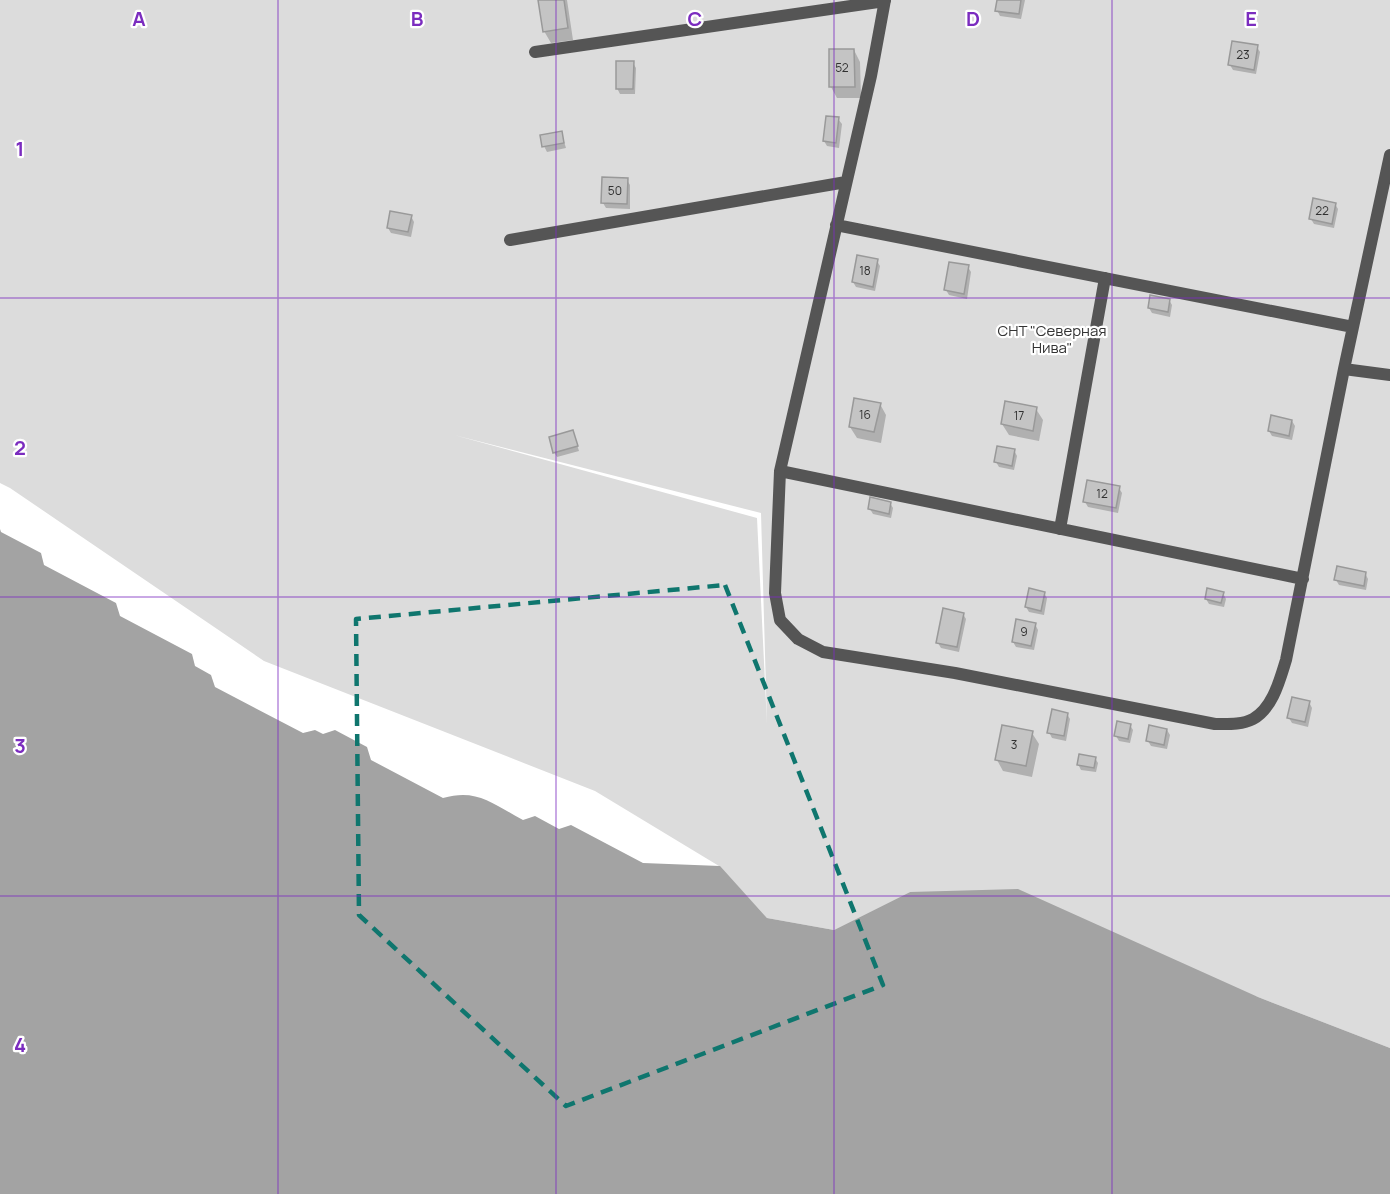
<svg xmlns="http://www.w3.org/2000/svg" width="1390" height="1194" viewBox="0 0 1390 1194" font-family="Manrope,sans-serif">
  <rect width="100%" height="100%" fill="#fff"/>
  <path fill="#dcdcdc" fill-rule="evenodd" d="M0,0H1390V1048L1258,997L910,892L834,930L767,918L719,866L595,791L264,661L10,488L0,483ZM454,435L761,513L767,724L757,518Z"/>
  <path fill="#a3a3a3" d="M0,529L1,532L41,553L44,565L116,603L120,616L192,654L195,666L211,675L215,687L303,733L315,730L323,734L335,730L367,747L371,760L443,798C477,788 493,804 523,820L535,816L559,829L571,825L643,863L720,866L767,918L834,930L910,892L1018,889L1258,997L1390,1048V1194H0Z"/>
  <path fill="#0003" d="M539,0H567L573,40L551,43L544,31Z
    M999,0H1025L1021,19L1000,16L997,10Z
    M1257,47L1260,52L1256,74L1233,70L1230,65Z
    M854,50L860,62L861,98H837L831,87Z
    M633,63L636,68L635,94H620L617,88Z
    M838,119L842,124L839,148L827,146L824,141Z
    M561,132L566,148L547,152L544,146Z
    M627,180L630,185V209L606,208L603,203Z
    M1335,204L1338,209L1334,228L1314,224L1311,219Z
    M411,216L414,222L411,237L391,233L388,228Z
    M877,261L880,266L875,291L856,287L853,282Z
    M968,267L971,272L967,299L949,295L946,290Z
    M1169,300L1172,305L1170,317L1152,313L1149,308Z
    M880,404L886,415L881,443L857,438L850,427Z
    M1036,409L1043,420L1039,441L1009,435L1002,424Z
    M1292,421L1295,426L1292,440L1272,436L1269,431Z
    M573,432L579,451L557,457L554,452Z
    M1014,450L1017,456L1014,470L999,467L996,462Z
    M1119,488L1122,493L1118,513L1088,507L1085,502Z
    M890,503L893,508L891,518L873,514L870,509Z
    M1365,573L1368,579L1366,590L1339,585L1336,580Z
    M1044,593L1047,598L1044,615L1029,612L1026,607Z
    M1223,593L1226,599L1224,607L1209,604L1206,599Z
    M963,614L966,619L959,652L941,648L938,643Z
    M1035,624L1038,630L1034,650L1016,647L1013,642Z
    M1309,702L1312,708L1308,727L1292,723L1289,718Z
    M1067,714L1070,719L1066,741L1052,738L1049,732Z
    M1130,725L1133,730L1130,743L1119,741L1116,736Z
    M1167,730L1170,735L1167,749L1151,746L1148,741Z
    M1032,733L1039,744L1032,777L1003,771L997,760Z
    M1095,758L1098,763L1096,772L1081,770L1078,764Z"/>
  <path fill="#c4c4c4" stroke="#999" stroke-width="1.5" d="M538,0H564L568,28L543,32Z
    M997,0H1021L1019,14L995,11Z
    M1232,41L1258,45L1254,70L1228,65Z
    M829,49H854L855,87H829Z
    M616,61H634L633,89H616Z
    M826,116L839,117L836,143L823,141Z
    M562,131L564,143L542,147L540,135Z
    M602,177L628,178L627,204L601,203Z
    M1313,198L1336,203L1332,224L1309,219Z
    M390,211L412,215L408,232L387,228Z
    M857,255L878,259L873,287L852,282Z
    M949,262L969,265L964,294L944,290Z
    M1150,295L1170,299L1168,312L1148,308Z
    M854,398L881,403L874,432L849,427Z
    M1005,401L1037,407L1033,431L1001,424Z
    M1271,415L1292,420L1289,436L1268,431Z
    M573,430L578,446L553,453L549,437Z
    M997,446L1015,449L1012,466L994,462Z
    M1087,480L1120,486L1116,508L1083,502Z
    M870,497L891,502L889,514L868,509Z
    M1337,566L1366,572L1364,586L1334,580Z
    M1029,588L1045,592L1041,611L1025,607Z
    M1207,588L1224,592L1221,603L1205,599Z
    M943,608L964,613L957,647L936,643Z
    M1016,619L1036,623L1031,646L1012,642Z
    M1292,697L1310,701L1305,722L1287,718Z
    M1052,709L1068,713L1064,736L1047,733Z
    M1117,721L1131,724L1128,739L1114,736Z
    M1002,725L1033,731L1026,766L995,760Z
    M1149,725L1167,729L1164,745L1146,741Z
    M1079,754L1096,757L1094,768L1077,765Z"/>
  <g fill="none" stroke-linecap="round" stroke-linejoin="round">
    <path stroke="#555" stroke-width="12" d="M885,0L871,76L780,471L1303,579
      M535,52L885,1
      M836,225L1353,327
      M510,240L846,182
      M1344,369L1390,375
      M780,471L775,593L780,620L798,639L823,652L955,673L1215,724C1227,724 1242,725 1253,719C1273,708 1280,679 1286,660L1344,369L1390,155
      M1060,529L1105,278"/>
  </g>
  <path fill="none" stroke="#0f766e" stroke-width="4.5" stroke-dasharray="12 8" stroke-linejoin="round" d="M725,585L883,985L566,1106L359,915L356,619Z"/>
  <path fill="none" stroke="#7b2cbf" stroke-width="1.5" stroke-opacity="0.55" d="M278,0V1194M556,0V1194M834,0V1194M1112,0V1194M0,298H1390M0,597H1390M0,896H1390"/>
  <g text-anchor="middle" stroke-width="4.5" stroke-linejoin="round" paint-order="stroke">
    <g font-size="12" fill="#313131">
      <text x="1243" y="59">23</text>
      <text x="842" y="72">52</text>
      <text x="615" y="195">50</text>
      <text x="1322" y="215">22</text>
      <text x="865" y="275">18</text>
      <text x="865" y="419">16</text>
      <text x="1019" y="420">17</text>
      <text x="1102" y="498">12</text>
      <text x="1024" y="636">9</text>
      <text x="1014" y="749">3</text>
    </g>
    <g font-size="15" fill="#333" stroke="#fff">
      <text x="1052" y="336">СНТ "Северная<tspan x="1052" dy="17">Нива"</tspan></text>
    </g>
  </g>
  <g font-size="20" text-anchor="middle" font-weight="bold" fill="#7b2cbf" stroke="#fff" stroke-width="4.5" stroke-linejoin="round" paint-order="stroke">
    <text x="139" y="26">A</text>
    <text x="417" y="26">B</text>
    <text x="695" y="26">C</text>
    <text x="973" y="26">D</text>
    <text x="1251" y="26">E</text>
    <text x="20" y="156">1</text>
    <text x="20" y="455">2</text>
    <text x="20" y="753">3</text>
    <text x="20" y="1052">4</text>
  </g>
</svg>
